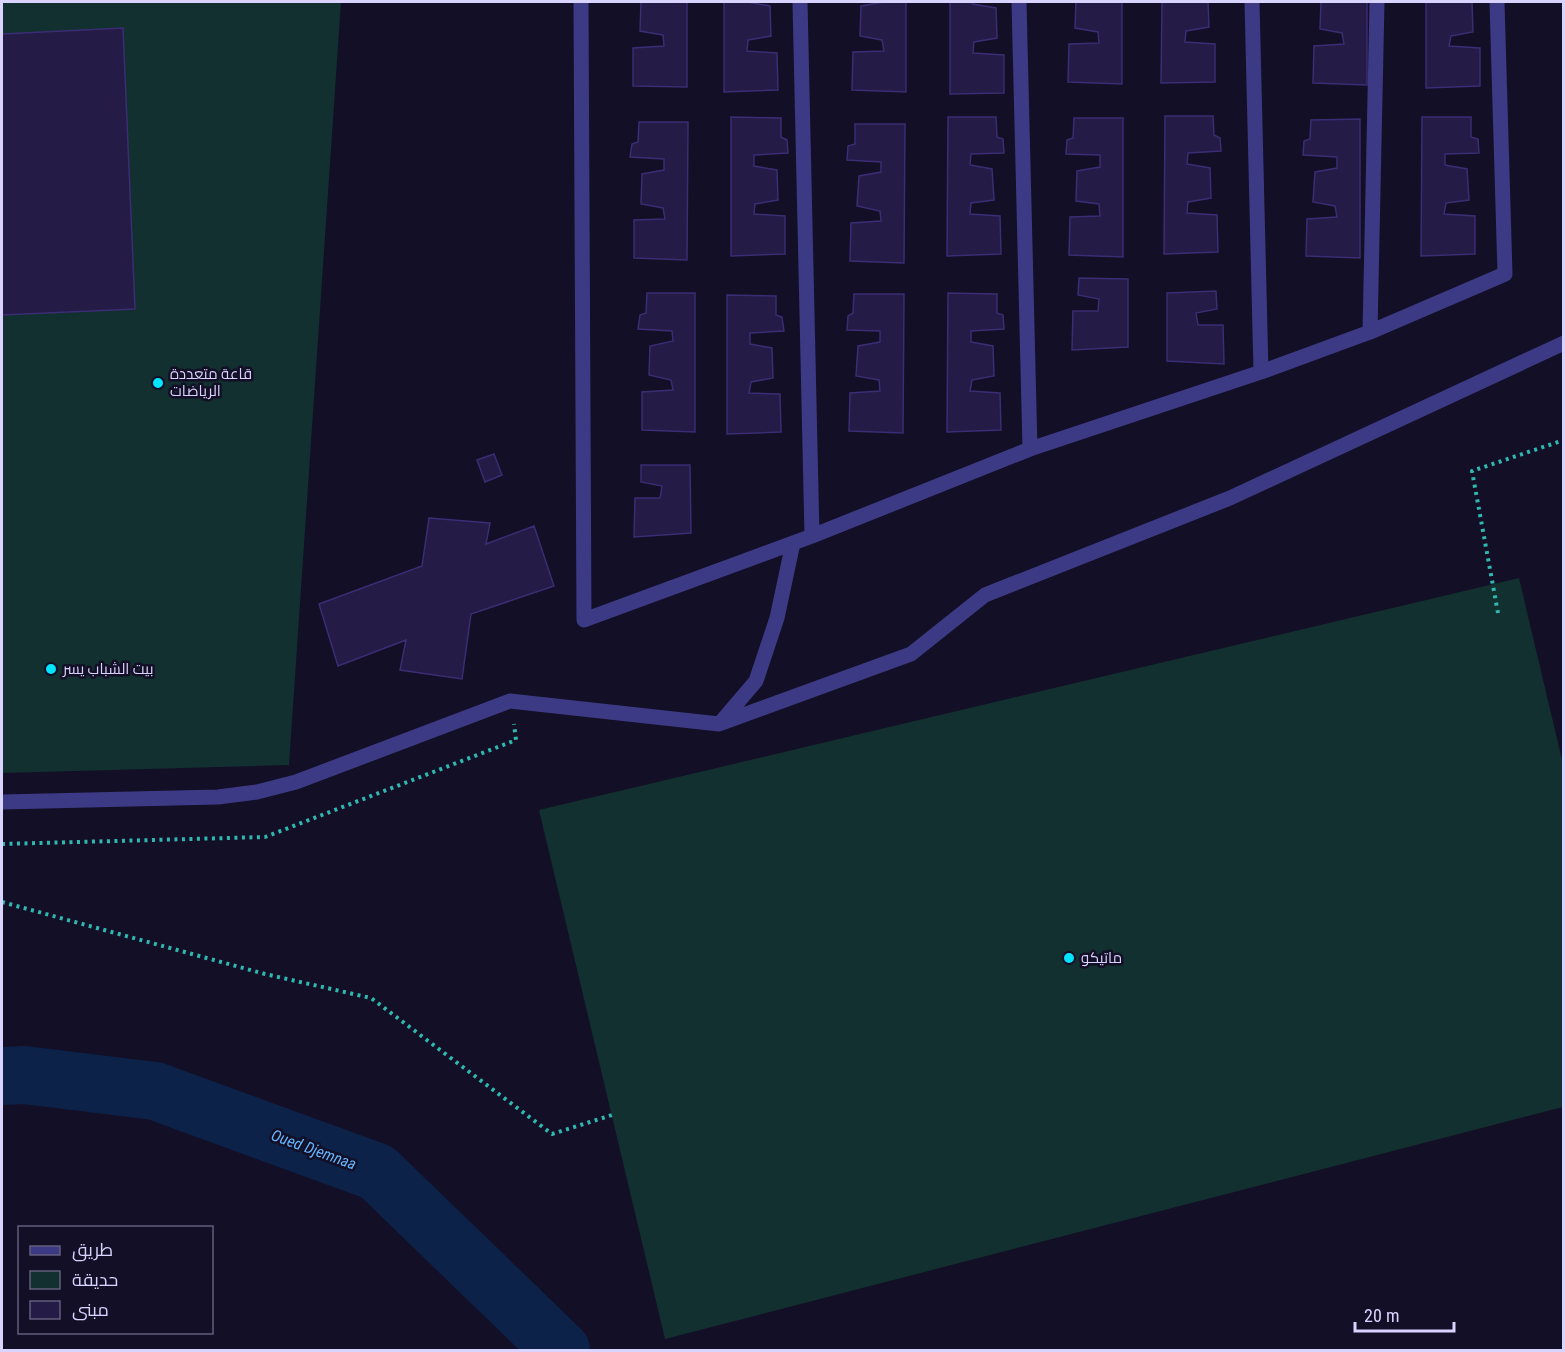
<svg xmlns="http://www.w3.org/2000/svg" width="1565" height="1352" viewBox="0 0 1565 1352" font-family="'Roboto Condensed',Cairo,sans-serif">
  <rect width="100%" height="100%" fill="#130f26"/>
  <path fill="#12302f" d="M2,2H341L289,765L2,773Z
    M1519,578L1563,764V1107L665,1339L539,810Z"/>
  <g fill="none" stroke-linecap="round" stroke-linejoin="round">
    <path stroke="#0c2248" stroke-width="58" d="M2,1076L24,1075L155,1091L377,1172L561,1350"/>
  </g>
  <path fill="#241b47" stroke="#3b2d73" stroke-width="1.5" d="M641,2H687V87L633,86V48L664,46L663,35L640,31Z
    M724,2H747L770,6L771,36L748,40L747,51L777,53L778,90L724,92Z
    M884,2H906V92L852,90L853,52L884,51L882,40L860,36L861,6Z
    M950,2H973V4L996,8L997,38L974,42L973,53L1004,55V93L950,94Z
    M1076,2H1122V84L1068,82L1069,44L1099,43L1098,32L1075,28Z
    M1162,2H1208L1209,27L1186,31L1185,42L1215,44V82L1161,83Z
    M1321,2H1367V85L1313,83L1314,46L1344,44L1342,33L1320,29Z
    M1426,2H1472L1473,32L1451,36L1449,46L1480,48V86L1426,88Z
    M123,28L135,309L2,315V34Z
    M1165,116H1213L1214,135L1220,138L1221,151L1188,153L1187,164L1210,168L1211,198L1188,202L1187,213L1217,215L1218,252L1164,254Z
    M731,117L781,118V137L787,140L788,153L754,155V166L777,170L778,200L755,204L754,214L785,216V254L731,256Z
    M948,117H996L997,137L1003,139L1004,153L971,154L970,165L992,169L994,200L971,203L970,214L1000,216L1001,254L947,256Z
    M1422,117H1471V137L1478,139L1479,153L1445,154V165L1467,169L1469,200L1446,203L1444,214L1475,216V254L1421,256Z
    M1074,118H1123V257L1069,255L1070,217L1100,216L1099,204L1076,201L1077,171L1100,167V155L1066,154L1067,140L1073,138Z
    M1360,119V258L1306,256L1307,219L1337,217L1335,206L1313,202L1315,172L1337,168V157L1303,155L1304,141L1310,139L1311,120Z
    M639,122H688L687,260L634,258V220L665,219L663,208L641,204L642,174L664,170V159L630,157L632,144L638,142Z
    M855,124H905L904,263L850,261L851,223L881,221L880,211L857,206L859,176L881,172V162L847,160L848,146L855,144Z
    M1079,278L1128,279V347L1072,350L1073,311H1098L1099,299L1078,295Z
    M1216,291L1217,309L1196,313L1198,325H1223L1224,364L1167,361V293Z
    M647,293H695V432L642,430V392L673,390L671,380L649,375L650,346L673,341L672,331L638,329L640,315L646,313Z
    M948,293L997,294V313L1003,315L1004,329L971,331V342L993,346L994,376L972,380L970,391L1000,393L1001,430L947,432Z
    M854,294H904L903,433L849,431L850,393L880,391L879,380L856,376L858,346L880,342V331L847,330L848,316L853,313Z
    M727,295L776,296V315L782,317L784,331L750,333V344L772,348L773,378L751,382L749,393L780,394L781,432L727,434Z
    M494,454L502,475L485,482L477,460Z
    M641,465H690L691,533L634,537L635,498H660L662,486L641,482Z
    M429,518L490,523L486,544L534,526L554,586L471,614L462,679L400,670L406,640L338,666L319,604L422,566Z"/>
  <g fill="none" stroke-linecap="round" stroke-linejoin="round">
    <path stroke="#2fb8b0" stroke-width="4" stroke-dasharray="3 4.5" stroke-linecap="butt" d="M1498,613L1472,471L1564,440
      M2,844L265,837L516,740L514,724
      M2,902L265,974L371,998L552,1134L612,1115"/>
    <path stroke="#3d3a85" stroke-width="15" d="M581,2L584,620L812,536L1030,449L1261,372L1370,332L1377,2
      M800,2L812,536
      M1019,2L1030,449
      M1252,2L1261,372
      M1370,332L1505,274L1497,2
      M721,722L756,681L777,618L793,543
      M2,802L218,797L257,792L296,782L510,701L719,724L911,654L985,595L1230,498L1564,343"/>
  </g>
  <g fill="#00e5ff" stroke="#130f26" stroke-width="2">
    <circle cx="158" cy="383" r="6"/>
    <circle cx="51" cy="669" r="6"/>
    <circle cx="1069" cy="958" r="6"/>
  </g>
  <g text-anchor="middle" stroke-width="5" stroke-linejoin="round" paint-order="stroke">
    <g font-size="15" fill="#d9d4ff" stroke="#130f26" text-anchor="start">
      <text x="170" y="379">قاعة متعددة<tspan x="170" dy="17">الرياضات</tspan></text>
      <text x="63" y="674">بيت الشباب يسر</text>
      <text x="1081" y="963">ماتيكو</text>
    </g>
    <g font-size="16" font-style="italic" fill="#62b6ff" stroke="#130f26">
      <text transform="translate(314 1149) rotate(20)" y="6">Oued Djemnaa</text>
    </g>
  </g>
  <rect width="1565" height="1352" fill="none" stroke="#d9d4ff" stroke-width="6"/>
  <rect x="18" y="1226" width="195" height="108" fill="#130f26" stroke="#625e7d" stroke-width="1.5"/>
  <rect x="30" y="1246" width="30" height="9" fill="#3d3a85" stroke="#625e7d" stroke-width="1.5"/>
  <text x="72" y="1256" font-size="18" fill="#d9d4ff">طريق</text>
  <rect x="30" y="1271" width="30" height="18" fill="#12302f" stroke="#625e7d" stroke-width="1.5"/>
  <text x="72" y="1286" font-size="18" fill="#d9d4ff">حديقة</text>
  <rect x="30" y="1301" width="30" height="18" fill="#241b47" stroke="#625e7d" stroke-width="1.5"/>
  <text x="72" y="1316" font-size="18" fill="#d9d4ff">مبنى</text>
  <path d="M1355 1322v9h99v-9" fill="none" stroke="#d9d4ff" stroke-width="3"/>
  <text x="1364" y="1322" font-size="18" fill="#d9d4ff" stroke="#130f26" stroke-width="4.5" paint-order="stroke">20 m</text>
</svg>
